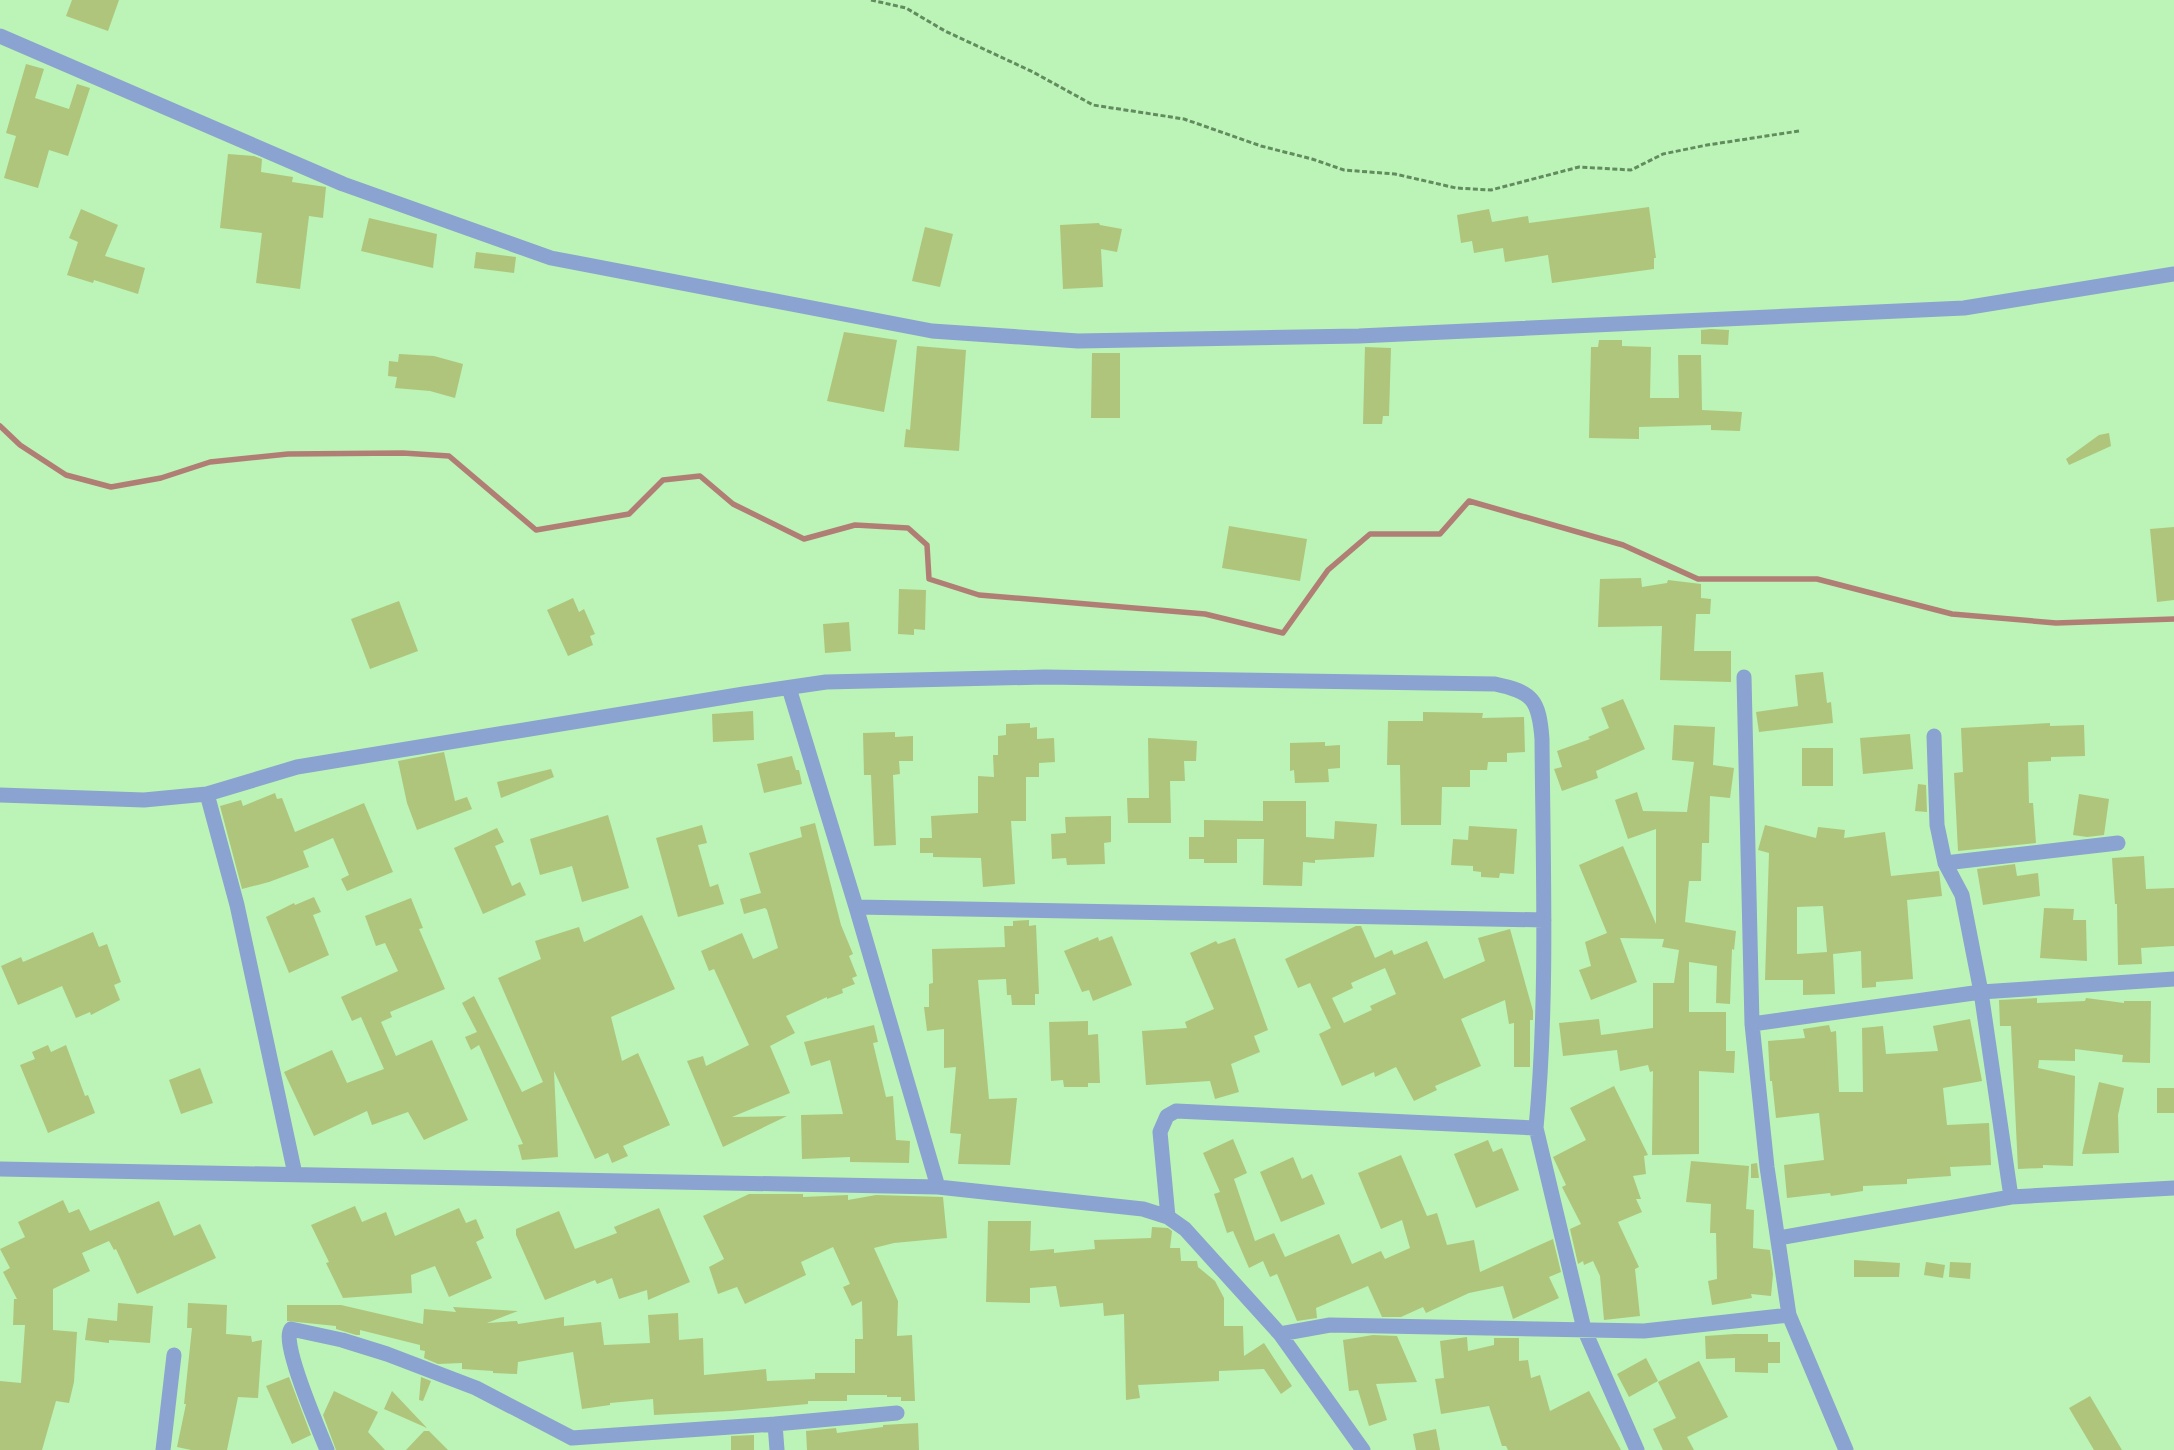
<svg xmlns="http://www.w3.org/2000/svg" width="2174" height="1450" viewBox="0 0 2174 1450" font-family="Mulish,sans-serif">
  <rect width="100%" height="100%" fill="#bbf4b6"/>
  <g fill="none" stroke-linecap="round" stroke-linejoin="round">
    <path stroke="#b17e75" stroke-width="5.5" d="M0,426L20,445L66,475L111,487L161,478L210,462L288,454L403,453L449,456L536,530L629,514L663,480L700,476L733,504L804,539L855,525L908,528L927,545L929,579L979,595L1205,614L1283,633L1328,570L1370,534H1440L1469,501L1623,545L1698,579H1817L1952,614L2056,623L2174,619"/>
  </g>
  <path fill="#afc57c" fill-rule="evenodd" d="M72,0H119L108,31L66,16Z
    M26,64L44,69L35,98L69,109L77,84L90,88L68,156L49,150L38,188L4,178L16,136L6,133Z
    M228,154L254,156L262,159L261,172L293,177L292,182L326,187L323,218L309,216L300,289L256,283L262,233L220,228Z
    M1649,207L1656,258H1654V269L1552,283L1548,255L1505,262L1503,248L1474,253L1472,241L1461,243L1457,215L1489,209L1492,222L1528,216L1529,223Z
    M81,209L118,225L105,256L145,268L138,294L94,280L93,283L67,275L78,242L69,238Z
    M369,218L437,234L433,268L361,251Z
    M1099,223L1100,225L1122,229L1117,252L1101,249L1103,287L1063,289L1060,225Z
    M925,227L953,234L940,287L912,281Z
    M476,252L516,257L514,273L474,268Z
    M1711,329L1729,330L1728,345L1701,344V330Z
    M844,332L897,340L884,412L827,401Z
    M1599,340H1622V346L1651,347L1650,398H1679L1678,355H1701L1702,410L1742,412L1740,431L1711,430V425L1639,427V439L1589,438L1591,347H1598Z
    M917,346L966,350L959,451L904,447L906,429L910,430Z
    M1365,347L1391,348L1389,416H1383L1382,424H1363Z
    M1092,353H1120V418H1091Z
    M399,354L434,356L463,364L455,398L430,391L395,388L397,377L388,376L389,361L398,362Z
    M2109,433L2111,446L2069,465L2066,459L2099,435Z
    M1229,526L1307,539L1300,581L1222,568Z
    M2174,527V600L2157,602L2150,529Z
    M1641,578L1642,587L1667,583L1668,580L1701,584V598L1711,599L1710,614H1696L1694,651H1731V682L1660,680L1662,626L1598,627L1600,579Z
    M899,589L926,590L925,630L914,629V635L898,634Z
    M573,598L579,612L584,609L595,634L590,636L593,645L568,656L547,610Z
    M399,601L418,651L370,669L351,619Z
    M849,622L851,651L825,653L823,624Z
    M1823,672L1827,703L1831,702L1833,723L1759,732L1756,712L1798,706L1795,675Z
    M1623,699L1645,749L1596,771L1598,778L1562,791L1554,769L1562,767L1557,751L1590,739L1588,737L1609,728L1601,708Z
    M753,711L754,740L713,742L712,714Z
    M1423,712L1483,713L1482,718L1524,717L1525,752L1507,753V762H1488L1487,770H1470V787H1442L1441,825H1401L1400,765H1387L1388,721H1423Z
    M1030,723V728L1037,727V739L1054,738L1055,762L1039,763V777H1026V821H1011L1015,884L983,887L981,858L933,857V853H920V838H932L931,816L978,813V776L994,777L993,755H998V736L1006,735V724Z
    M2050,723V726L2084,725L2085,756L2051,757V761L2028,762L2029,803H2033L2036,843L1958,851L1954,773L1963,772L1961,728Z
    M1674,725L1715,727L1713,765L1734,768L1730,798L1710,796L1709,843H1702L1701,881H1689L1685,922L1736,931L1734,950L1732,949L1730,1004L1716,1003L1717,966L1689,962V1012H1726V1051H1735L1734,1073L1699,1071V1154L1652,1155L1653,1071L1650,1072L1648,1065L1620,1071L1617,1050L1563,1056L1559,1023L1599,1019L1601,1035L1653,1028V983H1674L1679,950L1662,947L1664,939L1620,938L1637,982L1591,1000L1579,970L1591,966L1585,942L1607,933L1579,865L1623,846L1656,924V829L1628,839L1615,800L1637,792L1643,811L1687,812L1694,762L1672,760Z
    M895,732V737L913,736V761H899L900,774L893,775L896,845L874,846L871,775H864L863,733Z
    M1910,734L1913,769L1863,774L1860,738Z
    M1148,738L1197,741L1196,761H1184L1185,781H1170L1171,823H1128L1127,798H1149Z
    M1325,742V746L1340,745V768L1328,769L1329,782L1295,783L1294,770L1290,771V743Z
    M1802,748H1833V786H1802Z
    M444,752L455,801L467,797L472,809L417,830L407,803L398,761Z
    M792,756L796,770H799L802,784L764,793L757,764Z
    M551,769L554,777L501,798L497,782Z
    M1918,784L1926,785L1927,812L1915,811Z
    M275,793L277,799L282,798L295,832L364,803L393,872L347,891L341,879L349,875L333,838L303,851L309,867L269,882L242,889L220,806L241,800L243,806Z
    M2079,794L2109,799L2104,835L2087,837L2073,835Z
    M1263,801H1306V837L1334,839L1335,821L1377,824L1374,857L1315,860V863L1303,862L1302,886L1263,885L1264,839H1237V863H1204V859H1189V837H1204V820L1263,821Z
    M608,815L629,888L582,902L572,866L540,875L530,839Z
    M1111,816V842L1104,843L1105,864L1067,865L1066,858L1052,859L1051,834L1066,833L1065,817Z
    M815,823L841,925L853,954L849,956L857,976L852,978L855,984L842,989L843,993L827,999V997L786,1016L795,1033L770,1046L790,1093L732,1117L787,1116L723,1147L687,1061L703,1056L706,1066L749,1045L714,969L709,971L701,951L742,933L753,959L778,948L767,910L765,908L744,914L740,899L761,893L749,853L802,837L800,827Z
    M702,825L707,843L698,845L710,887L718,884L724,904L678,917L656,838Z
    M1765,825L1816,838L1818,827L1845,830L1844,838L1885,832L1891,876L1939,871L1942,896L1907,900L1913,979L1876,982V987L1862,988L1861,951L1833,954L1835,994L1803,995V980H1765L1769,853L1758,850ZM1823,906L1827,952L1797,954V907Z
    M1469,826L1517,829L1514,874L1500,873L1499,878L1481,877V872L1473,871V866L1451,865L1453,839L1468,840Z
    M497,828L504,842L495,846L512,886L520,882L526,895L483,914L454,848Z
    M2144,856L2146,889L2174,888V946L2141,948L2142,964L2118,965L2117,904H2115L2112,858Z
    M2015,864L2017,876L2038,873L2040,896L1983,905L1977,869Z
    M314,897L321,912L313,915L329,955L289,973L266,917L294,903L295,905Z
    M411,898L423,928L419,929L445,989L390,1012L392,1017L381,1022L396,1056L432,1040L468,1120L424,1140L408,1112L372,1125L367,1111L314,1136L284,1072L332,1050L347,1083L384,1069L361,1017L352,1021L341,997L398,971L385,943L376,946L365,916Z
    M2044,908L2074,909L2073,920H2086L2087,961L2040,958Z
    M642,915L675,989L611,1017L622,1061L638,1053L670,1125L623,1146L628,1156L612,1163L608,1153L595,1159L554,1071L558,1157L522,1160L518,1145L523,1144L479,1045L471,1050L465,1037L477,1032L462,1003L474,996L522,1092L543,1082L498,978L541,959L535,941L579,927L584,942Z
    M1029,920V926L1036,925L1039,994H1035V1005H1012L1011,995H1007L1006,979L978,980L989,1099L1017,1098L1010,1165L958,1164L961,1134L950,1133L956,1067L944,1068V1029L927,1031L924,1007H929V984L933,983L932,949L1005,947L1004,926H1013V921Z
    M1356,926H1361L1375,958L1392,950L1394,955L1427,941L1444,979L1485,961L1478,938L1510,929L1533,1011V1020H1530V1067H1514V1023L1509,1024L1505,1000L1461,1019L1481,1066L1435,1086L1437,1090L1414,1101L1396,1067L1375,1077L1374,1072L1342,1086L1319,1034L1331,1028L1310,983L1298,988L1285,959ZM1385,968L1396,994L1370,1006L1372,1010L1344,1023L1332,998L1353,988L1351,983Z
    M93,932L99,947L107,944L113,961L121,982L114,985L120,1000L91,1015L90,1012L76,1018L62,986L18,1005L1,966L21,957L23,962Z
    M1112,936L1132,985L1093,1001L1089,990L1082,992L1064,951L1098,937L1099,941Z
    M1235,938L1268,1030L1254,1036L1260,1052L1231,1064L1239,1092L1215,1099L1210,1081L1146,1085L1142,1031L1187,1028L1185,1022L1214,1009L1190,953L1216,941L1218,944Z
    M2037,998V1003L2085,1001L2086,998L2124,1003V1001H2151L2150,1063L2122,1062L2123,1055L2075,1049V1061L2039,1060L2038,1068L2075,1076L2073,1166L2043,1165V1168L2018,1169L2011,1026H2000L1999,1000Z
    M1970,1019L1982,1081L1943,1088L1947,1125L1989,1123L1991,1165L1950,1167L1951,1176L1907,1179V1184L1863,1186V1191L1831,1196L1830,1193L1787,1198L1784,1165L1824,1160L1819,1113L1776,1118L1772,1081H1770L1768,1041L1805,1038L1803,1029L1829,1025L1831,1032L1836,1031L1839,1092H1863L1862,1028L1883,1026L1886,1054L1938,1051L1933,1026Z
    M1088,1021V1035L1098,1034L1100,1083H1088V1087H1064L1063,1080L1051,1081L1049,1022Z
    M874,1025L878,1042L873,1043L886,1097L893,1096L896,1140L910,1141L909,1163L850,1162V1157L802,1159L801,1115L843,1114L830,1060L811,1066L804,1042Z
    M48,1045L51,1052L66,1045L85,1096L88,1095L95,1113L48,1133L20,1065L35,1059L32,1052Z
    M200,1068L213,1103L181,1114L169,1080Z
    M2099,1082L2124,1088L2118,1115L2119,1153L2082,1154Z
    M1614,1086L1648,1155L1644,1156L1646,1174L1633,1176L1641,1199H1636L1642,1212L1618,1222L1639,1267L1635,1269L1640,1316L1604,1320L1600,1276L1593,1261L1584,1265L1583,1261L1578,1264L1570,1229L1581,1224L1562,1187L1566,1185L1553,1157L1586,1140L1570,1108Z
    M2157,1088H2174V1113H2157Z
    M1233,1139L1247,1173L1234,1179L1255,1241L1274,1233L1285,1257L1339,1234L1352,1264L1381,1251L1385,1259L1410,1248L1402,1220L1381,1229L1358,1173L1401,1155L1427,1216L1437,1213L1447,1245L1474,1240L1480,1272L1553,1239L1561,1272L1549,1277L1559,1298L1513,1319L1503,1286L1469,1293L1426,1313L1423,1307L1401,1317H1382L1368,1286L1316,1308L1317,1318L1297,1321L1277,1274L1270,1277L1263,1261L1249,1268L1233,1231L1227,1233L1214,1194L1220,1192L1203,1153Z
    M1488,1140L1493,1152L1502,1148L1519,1190L1476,1208L1454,1154Z
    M1293,1157L1302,1179L1312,1174L1325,1204L1281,1222L1260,1172Z
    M1691,1161L1749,1166L1746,1209L1754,1210L1753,1248L1770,1250L1773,1274L1771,1296L1751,1294L1752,1298L1712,1305L1708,1281L1717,1279L1716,1233H1710L1711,1204L1686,1202Z
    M1757,1163L1759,1178H1751V1164Z
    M749,1194H803V1197L848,1195V1200L876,1195L943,1197L947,1238L894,1243L874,1248L898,1301L897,1336L912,1335L915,1401H901V1397H887V1395H847V1401H808V1404L731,1411L654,1415L653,1399L610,1403V1405L582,1409L573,1352L518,1362L517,1374L493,1373V1371L462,1369V1363L438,1364L424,1358L425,1351L420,1350V1345L360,1330V1335H356L336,1329V1326L287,1321V1305H341L423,1324L424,1309L456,1312L453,1307L518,1311L487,1323L517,1321L518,1324L564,1317V1326L601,1322L604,1345L650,1343L648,1315L678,1313L679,1340L703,1338L704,1375L766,1369L767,1381L815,1379V1373H855V1339H863L862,1301L852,1306L843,1287L850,1284L833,1247L801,1262L806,1275L745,1304L737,1287L718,1294L709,1267L724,1259L703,1216Z
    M63,1200L69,1213L79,1209L90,1231L159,1201L174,1236L200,1224L216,1258L137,1294L116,1249L114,1250L109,1241L82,1253L90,1271L53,1289V1330L77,1332L74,1382L69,1403L56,1401L42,1450H0V1381L21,1383L25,1325H13L14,1299H17L3,1272L10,1268L0,1249L25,1237L18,1222Z
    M355,1206L362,1222L386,1212L395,1236L459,1208L466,1223L476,1219L484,1238L476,1242L492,1278L449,1297L435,1266L411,1275L412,1293L343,1298L326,1263L329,1262L311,1225Z
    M659,1208L690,1282L648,1300L647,1290L619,1299L612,1278L597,1284L595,1280L545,1300L516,1235V1229L559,1211L575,1249L617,1233L614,1227Z
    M988,1221H1031L1030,1251L1054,1249V1253L1095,1249L1094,1240L1151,1238L1152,1227L1168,1228L1172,1231L1170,1248H1180L1181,1261H1197L1198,1267L1215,1281L1224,1298V1326H1243L1244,1356L1264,1343L1292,1386L1281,1394L1264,1369L1219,1371V1381L1138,1385L1140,1398L1126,1400L1124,1314L1104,1316L1103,1303L1060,1307L1056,1286L1030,1288V1303L986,1302Z
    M1854,1260L1900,1263L1899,1277H1854Z
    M1926,1262L1945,1265L1943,1278L1924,1275Z
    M1950,1262L1971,1263L1970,1279L1949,1277Z
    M118,1303L153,1306L150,1343L109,1340V1343L85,1340L88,1318L117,1321Z
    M188,1303L227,1305L226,1334L251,1336L252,1342L262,1340L258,1398L238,1397L227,1450H191L177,1447L186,1404H184L192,1328H187Z
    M1735,1334H1768V1342H1780V1363H1768V1373L1735,1372V1358L1706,1359L1705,1336Z
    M1373,1335L1397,1336L1417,1382L1376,1384L1387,1420L1369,1426L1358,1390L1349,1391L1343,1340Z
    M1467,1337L1468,1351L1494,1345V1338H1519V1361L1528,1360L1531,1378L1540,1375L1550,1411L1589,1391L1621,1450H1508L1506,1446H1502L1489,1406L1441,1414L1435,1379L1444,1378L1440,1341Z
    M1646,1358L1658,1381L1629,1397L1617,1374Z
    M1699,1361L1728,1417L1687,1437L1694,1450H1663L1653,1429L1676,1418L1658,1382Z
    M289,1377L311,1435L292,1444L266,1386Z
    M421,1377L431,1381L423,1401L419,1400Z
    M334,1391L378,1412L368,1432L385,1450H336L323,1415Z
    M392,1391L427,1428L384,1409Z
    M2090,1396L2122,1450H2094L2069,1408Z
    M918,1423L919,1450H807L806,1431L836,1428L837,1433L883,1427V1425Z
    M1436,1429L1440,1450H1416L1413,1434Z
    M424,1431H429L448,1450H406Z
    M754,1435V1450H731V1436Z"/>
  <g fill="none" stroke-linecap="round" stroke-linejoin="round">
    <path stroke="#638b60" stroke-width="3" stroke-dasharray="5 2.5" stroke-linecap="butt" d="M871,0L906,8L945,31L1033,72L1093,105L1184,119L1261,146L1312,159L1344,170L1395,174L1456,188L1491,190L1579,167L1631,170L1663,154L1707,145L1799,131"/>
    <path stroke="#8ba3d0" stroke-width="15" d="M0,36L343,184L551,258L932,331L1078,341L1359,336L1964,308L2174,274
      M1744,677L1752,1024L1767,1167L1789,1315L1846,1450
      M789,688L856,907L938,1187
      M1934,736L1937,825L1945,863L1962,895L1981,992L2011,1197
      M207,794L237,905L295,1174
      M0,795L144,800L207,794L297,767L744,694L826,682L1045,677L1495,684C1533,692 1539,700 1542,739C1543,869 1548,1000 1536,1128L1584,1329L1637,1450
      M1945,863L2118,843
      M856,907L1544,920
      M1752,1024L1981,992L2174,979
      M0,1169L938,1187L1143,1209L1168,1217L1185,1229L1280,1334L1363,1450
      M1168,1217L1160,1132L1167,1116L1176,1111L1536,1128
      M1778,1238L2011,1197L2174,1188
      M1280,1334L1330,1325L1644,1331L1789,1315
      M775,1424L777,1450
      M163,1450L174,1355
      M327,1450C320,1432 280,1341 291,1329L342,1340L387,1354L476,1388L572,1438L775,1424L897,1413"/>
  </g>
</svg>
